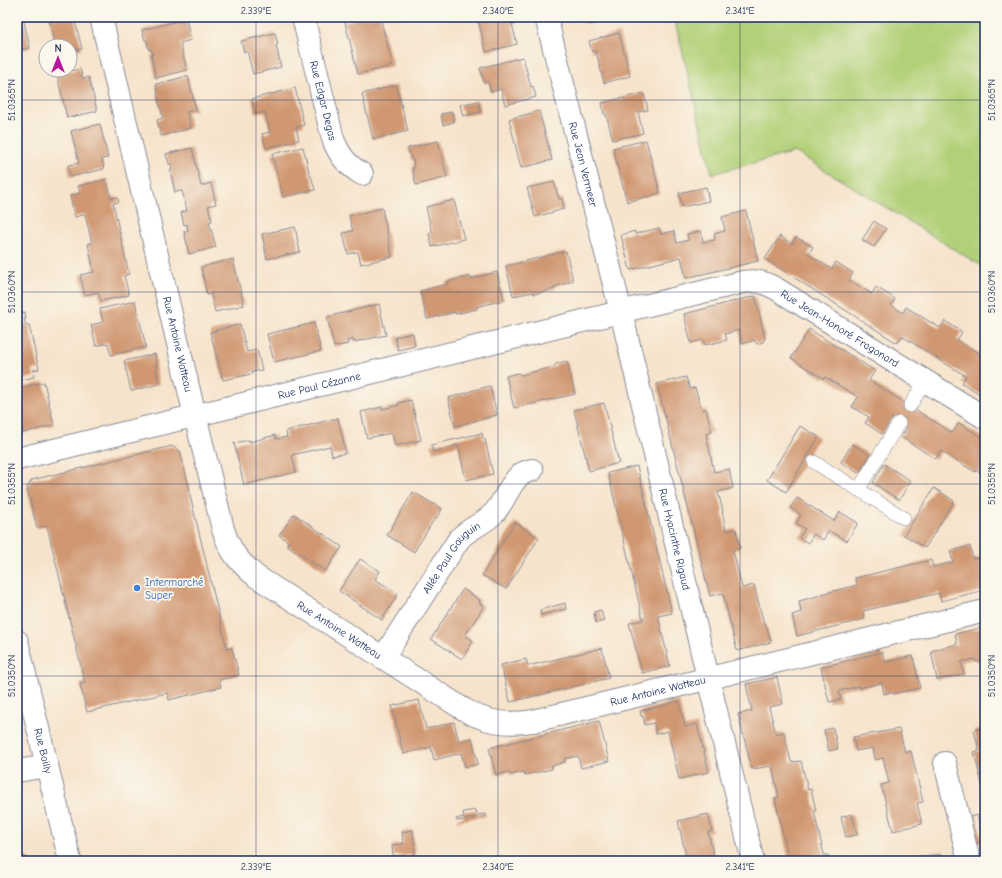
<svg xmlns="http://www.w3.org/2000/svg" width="1002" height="878" viewBox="0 0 1002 878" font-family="'Comic Neue',sans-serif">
  <rect width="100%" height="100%" fill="#fbf7ec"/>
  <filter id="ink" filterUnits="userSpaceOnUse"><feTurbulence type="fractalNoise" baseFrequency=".025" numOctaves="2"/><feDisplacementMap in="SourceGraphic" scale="8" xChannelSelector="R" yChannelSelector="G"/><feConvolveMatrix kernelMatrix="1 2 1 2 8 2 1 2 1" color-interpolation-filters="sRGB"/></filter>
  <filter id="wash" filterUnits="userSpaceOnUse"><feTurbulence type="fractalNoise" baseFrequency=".012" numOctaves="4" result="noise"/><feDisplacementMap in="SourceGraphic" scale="16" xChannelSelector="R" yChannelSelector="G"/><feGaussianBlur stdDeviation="0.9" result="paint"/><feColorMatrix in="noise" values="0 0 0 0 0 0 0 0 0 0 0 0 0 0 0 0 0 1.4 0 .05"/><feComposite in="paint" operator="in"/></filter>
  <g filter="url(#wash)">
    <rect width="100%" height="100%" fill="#f6e3cb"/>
    <path fill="#b1d077" stroke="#66806a" d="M674,17H985V268L795,152L712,174Z"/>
    <g id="blocks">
      <path fill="#d09872" d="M17,17H23L30,48L17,51Z
        M49,17H74L82,49L70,51V46H55Z
        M364,17H380L393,66L358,74L345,22Z
        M487,17H515L517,23L512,24L517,44L486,52L478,19Z
        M583,17H613L588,24L584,22Z
        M186,19L191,40L180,43L187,70L156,78L151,56L153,55L151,49L149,50L147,40H145L142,30Z
        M275,33L278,44L276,45L281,67L253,74L247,51L244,52L241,41Z
        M619,33L630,76L604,83L596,51L592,52L589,41Z
        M523,57L531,87L533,86L536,97L505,105L501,89L491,92L488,82L484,83L480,68Z
        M80,69L83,79L89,77L97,111L67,118L57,74Z
        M188,76L196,110L187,112L191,128L161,136L157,120L163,118L157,94H158L156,84Z
        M396,85L408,131L373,139L362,94Z
        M295,88L304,125L296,127L299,140L266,148L262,134L270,132L265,112L255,114L252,99Z
        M644,93L648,110L638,112L643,133L613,140L606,114H604L602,103Z
        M478,101L481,112L463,116L460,105Z
        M539,111L552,160L521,168L509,119Z
        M452,112L454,122L443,125L441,114Z
        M100,124L108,158L102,159L104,169L70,177L68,165L79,163L71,131Z
        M646,140L660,193L627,202L613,148Z
        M438,141L447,177L416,185L412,168H414L413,160L411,159L408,148Z
        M303,147L310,176H311L315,190L283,197L272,154Z
        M192,148L201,186L211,183L216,204L208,206L212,221L209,222L216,247L189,254L184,231H188L187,224L184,225L181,212L187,211L185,202L182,191L175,192L170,170L172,169L171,164H169L166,154Z
        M107,179L111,198L117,197L119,202L113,203L129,274L124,276L129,295L101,301L98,292L85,295L80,275L94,272L88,244L92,243L85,214L75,217L70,196L80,193L78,186Z
        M554,182L559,199L562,198L564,209L535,217L527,188Z
        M706,187L709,201L682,207L679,193Z
        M454,200L464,239L432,247L429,233L432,232L426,207Z
        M382,208L392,257L361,264L358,252L348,254L343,233L353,231L349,216Z
        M746,211L758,261L686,278L681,257L630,270L621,235L635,231V234L659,228L661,234L674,231L677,243L689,240L687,234L701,231L703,242L715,240L714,234L725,231L722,217Z
        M874,221L886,229L874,247L862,240Z
        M295,227L300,252L267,259L262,234Z
        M780,236L792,244L796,237L813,247L808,254L832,269L836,262L853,273L849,280L872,294L876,287L886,293L895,299L891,305L903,313L906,307L940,328L945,321L962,332L957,340L985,357V397L962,383L966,376L943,362L902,336L897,343L765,259Z
        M566,251L573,281L554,287L555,289L534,294L533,292L513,296L506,266Z
        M233,259L244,305L215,312L211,294L207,295L201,267Z
        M497,272L504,300L476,307L477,309L455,314V312L427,319L420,291L447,284L446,282L470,276V279Z
        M755,296L765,338L763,342L757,344L754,340L742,344L739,330L725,334L727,340L705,345L703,340L691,343L684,314Z
        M135,301L146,347L111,355L108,343L96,346L91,325L103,322L100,309Z
        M379,304L386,335L354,342L353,339L347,341L348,344L334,347L327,317Z
        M25,312L26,319H24L26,325H29L39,369L33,370L34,377L17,381V314Z
        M314,323L321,351L274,362L267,334Z
        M240,324L247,352L257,350L262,370L252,372V374L223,380L210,332Z
        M809,329L875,371L869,380L952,433L959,423L985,439V475L976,470L975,472L941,451L936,459L901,437L907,428L892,418L882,434L865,423L869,417L852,407L858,397L825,377L824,379L791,358Z
        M413,333L415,346L398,350L395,337Z
        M155,354L157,365H155L159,384L131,391L124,361Z
        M567,361L575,394L514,408L506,376L518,373L521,375L537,371L554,367L556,364Z
        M686,377L690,389L695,388L702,410L706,409L712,432L706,434L714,472L729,469L733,488L718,492L723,511H722L726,531L736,529L740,548L733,550L742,588L754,585L764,624H766L771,642L737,651L723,593L710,596L657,384Z
        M44,382L54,425L23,433L17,408V389Z
        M490,386L497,415L455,426L448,398L470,392V391Z
        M411,400L421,440L395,446L392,433L367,438L361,412L382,407V409L399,405L398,403Z
        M604,403L619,463L589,471L574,410Z
        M338,418L346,453L332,456L330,446L292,455L296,472L244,485L234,443L250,440V442L275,435L276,439L287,437L286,431Z
        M800,426L819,437L786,492L767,480Z
        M482,433L483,439H485L493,474L466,480L458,445L433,452L431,445Z
        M852,444L870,455L858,473L841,462Z
        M172,446L180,451L190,491H189L227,649L232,648L239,675L219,680L221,687L169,700L167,693L87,712L80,684L85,683L47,526L37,528L27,488L32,480Z
        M884,464L911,481L899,500L873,483Z
        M637,466L672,613L658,616L670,666L642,673L629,623L643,620L608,473Z
        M934,488L954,501L925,548L904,535Z
        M413,492L442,509L436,519L435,518L414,552L387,535Z
        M797,498L834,521L840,512L858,523L847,541L829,531L823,540L814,534L808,543L799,538L805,529L796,523L801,515L790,508Z
        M294,514L342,547L325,571L287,545L289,542L279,535Z
        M515,522L539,538L506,589L482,575Z
        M970,546L973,559L985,556V590L941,601L939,593L871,609L863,611L865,619L797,636L792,615L801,612L799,601L818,596V595L857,585L855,578L931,560L933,567L953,562L950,551Z
        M360,559L380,571L375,579L398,594L382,620L339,591Z
        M463,589L480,600L479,603L484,606L465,635L473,641L462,659L431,639Z
        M565,603L566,609L541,615L540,610Z
        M601,610L604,621L596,623L594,612Z
        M985,627V660L976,662L975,659L961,662L964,674L937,680L931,651L957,644L955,634Z
        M602,648L609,678L510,702L501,665L526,659L528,666Z
        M882,652L885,662L913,656L920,688L892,694L891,692L884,694L882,683L859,688V686L839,691L841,699L829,702L821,667Z
        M777,677L783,704L769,707L776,734L784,732L791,762L801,761L808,790L811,789L816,811H814L824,855H828L830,861H789L775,798L779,797L772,766L752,769L738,714L752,711L746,684Z
        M419,700L426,729L454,722L459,741L472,738L478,764L465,767L461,753L434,760L431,747L403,754L392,706Z
        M679,701L685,727L697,724L709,772L679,779L668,731L656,734L654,723L645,725L643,716H641L640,711Z
        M599,721L609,761L581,768L578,756L564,759L565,762L551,766L552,769L525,775L524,772L510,775L509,772L496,775L489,748Z
        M833,728L838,749L829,751L824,730Z
        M985,728V793H984L974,752L979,751L974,730Z
        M899,729L905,752L911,751L923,802L917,803L922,824L893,831L881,785L889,783L883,758L875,760L873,748L856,751L853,737Z
        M476,810L477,815L486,814V816L457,821L456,819L464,817L463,812Z
        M708,814L712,831L708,832L715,861H687L678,821Z
        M852,814L857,835L846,837L841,817Z
        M977,815L983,842L973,843L967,818Z
        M413,830L415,855L393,856L392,845L403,844L402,832Z
        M17,852L32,861H17Z
        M940,854L941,861H916L915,857Z"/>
    </g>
  </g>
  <g filter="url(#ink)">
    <use href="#blocks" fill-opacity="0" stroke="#888994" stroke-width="1"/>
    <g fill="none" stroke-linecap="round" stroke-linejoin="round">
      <defs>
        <path id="service" d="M910,406L925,381
          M814,462L904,518
          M858,490L899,423"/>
        <g id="minor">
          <path id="s1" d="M101,17L191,399L223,529C230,552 239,562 257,577L460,707C466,710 473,715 480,717C497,724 515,724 533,721L985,611"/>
          <path id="s2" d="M303,17L333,139C339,155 347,165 362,174"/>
          <path id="s3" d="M546,17L621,312L708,678L753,861"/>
          <path id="s4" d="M17,459L743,282C757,280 763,282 775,288L985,418"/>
          <path id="s5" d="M17,641L70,861"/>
          <path id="s6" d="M383,658L459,539C469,528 484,524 494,513C504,502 510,483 520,475C524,472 528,471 532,470"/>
          <path d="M945,763L969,861"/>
          <path d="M17,771L47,766"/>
        </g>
      </defs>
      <use href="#service" stroke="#888994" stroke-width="14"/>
      <use href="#minor" stroke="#888994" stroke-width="24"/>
      <use href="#service" stroke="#fff" stroke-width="13"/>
      <use href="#minor" stroke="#fff" stroke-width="22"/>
    </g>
  </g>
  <path fill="none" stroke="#1b2f5e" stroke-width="1" stroke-opacity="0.45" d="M256,17V861M498,17V861M740,17V861M983,17V861M17,100H985M17,292H985M17,484H985M17,676H985"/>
  <circle fill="#3f7fe0" stroke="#fbf7ec" stroke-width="1.5" cx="137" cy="588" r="4"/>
  <g text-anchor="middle" stroke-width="3.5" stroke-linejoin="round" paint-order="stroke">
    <g font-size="11" fill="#1b2f5e" stroke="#fbf7ec">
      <text dy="4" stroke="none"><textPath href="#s2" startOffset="86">Rue Edgar Degas</textPath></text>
      <text dy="4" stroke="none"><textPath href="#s3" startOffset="152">Rue Jean Vermeer</textPath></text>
      <text dy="4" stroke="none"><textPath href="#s4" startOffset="857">Rue Jean-Honoré Fragonard</textPath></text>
      <text dy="4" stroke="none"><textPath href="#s1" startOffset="336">Rue Antoine Watteau</textPath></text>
      <text dy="4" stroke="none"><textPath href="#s4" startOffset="311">Rue Paul Cézanne</textPath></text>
      <text dy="4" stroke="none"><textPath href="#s3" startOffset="538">Rue Hyacinthe Rigaud</textPath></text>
      <text dy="4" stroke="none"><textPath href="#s6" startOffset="122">Allée Paul Gauguin</textPath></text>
      <text dy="4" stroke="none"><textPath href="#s1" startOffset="684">Rue Antoine Watteau</textPath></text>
      <text dy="4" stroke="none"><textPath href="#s1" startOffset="1032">Rue Antoine Watteau</textPath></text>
      <text dy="4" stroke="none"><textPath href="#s5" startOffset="113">Rue Boilly</textPath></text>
    </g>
    <g font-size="11" fill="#366cbe" stroke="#fbf7ec" text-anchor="start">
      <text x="145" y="586">Intermarché<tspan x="145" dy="13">Super</tspan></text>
    </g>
  </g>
  <rect width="1002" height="878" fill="none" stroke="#fbf7ec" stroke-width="44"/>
  <g transform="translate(58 58)"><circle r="19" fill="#fbf7ec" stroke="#a1a7b3"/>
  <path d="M0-3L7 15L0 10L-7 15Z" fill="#b5179e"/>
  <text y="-6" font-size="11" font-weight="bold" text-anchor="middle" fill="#1b2f5e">N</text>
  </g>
  <rect x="22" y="22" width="958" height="834" fill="none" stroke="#1b2f5e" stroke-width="1.5"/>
  <g font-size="10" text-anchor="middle" fill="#1b2f5e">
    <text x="256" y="14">2.339°E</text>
    <text x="498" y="14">2.340°E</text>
    <text x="740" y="14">2.341°E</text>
    <text transform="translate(11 100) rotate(-90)" y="4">51.0365°N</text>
    <text transform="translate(991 100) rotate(-90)" y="4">51.0365°N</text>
    <text transform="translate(11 292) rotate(-90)" y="4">51.0360°N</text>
    <text transform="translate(991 292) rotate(-90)" y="4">51.0360°N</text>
    <text transform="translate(11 484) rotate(-90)" y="4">51.0355°N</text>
    <text transform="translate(991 484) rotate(-90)" y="4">51.0355°N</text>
    <text transform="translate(11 676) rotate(-90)" y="4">51.0350°N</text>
    <text transform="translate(991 676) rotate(-90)" y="4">51.0350°N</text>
    <text x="256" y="870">2.339°E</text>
    <text x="498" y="870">2.340°E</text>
    <text x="740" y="870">2.341°E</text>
  </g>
</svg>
